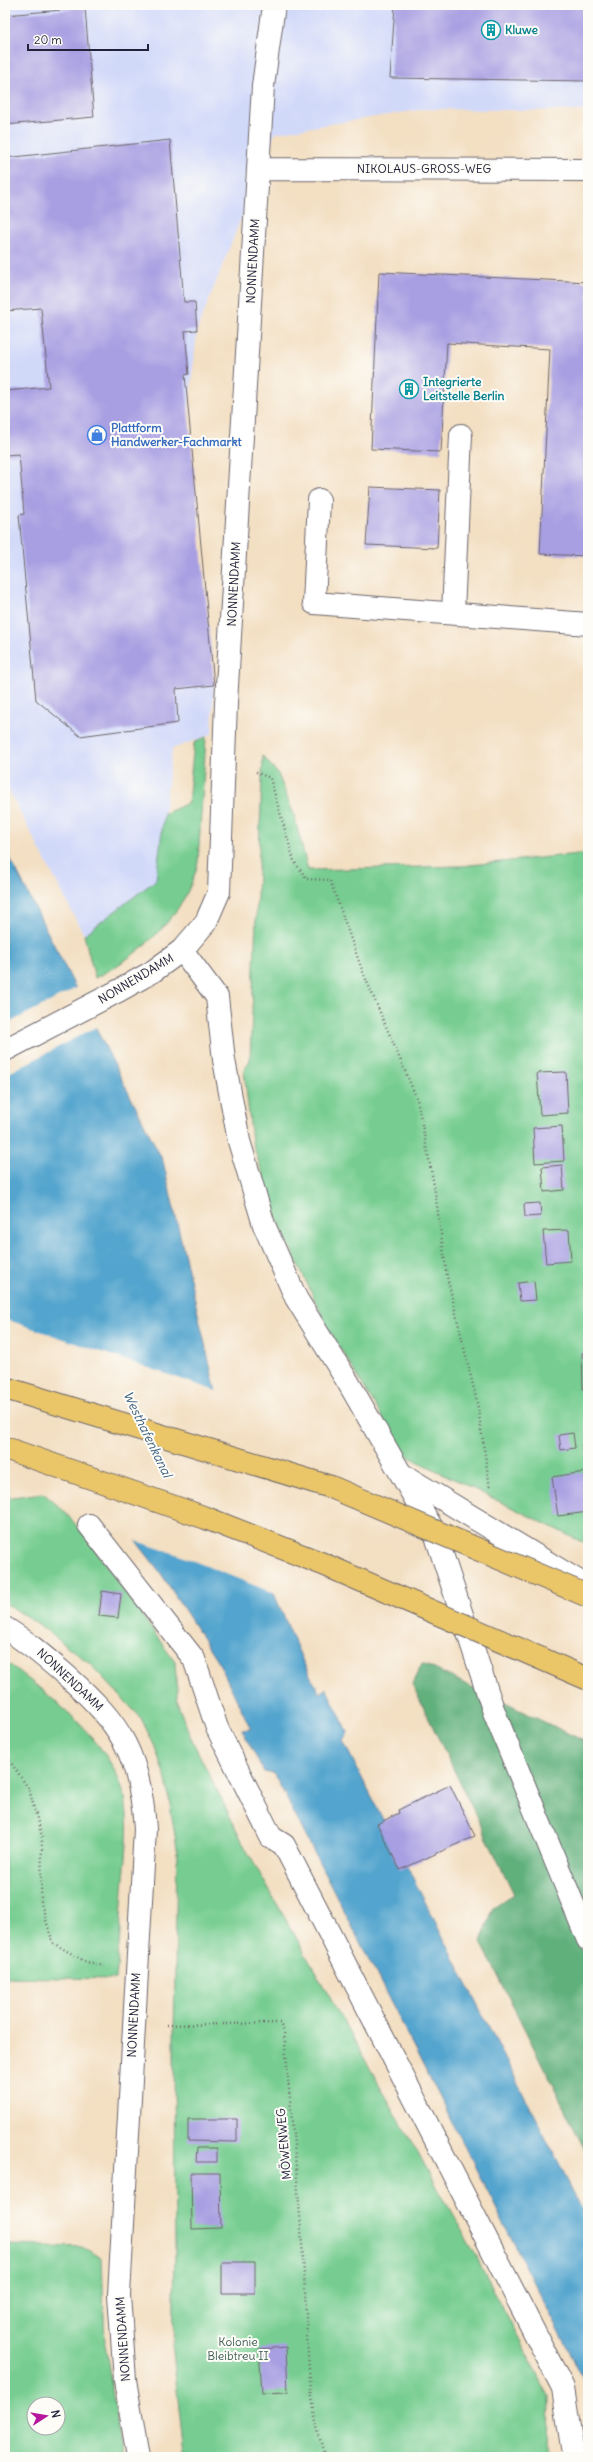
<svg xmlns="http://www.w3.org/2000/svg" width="593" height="2462" viewBox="0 0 593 2462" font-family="Delius,sans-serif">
  <rect width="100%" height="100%" fill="#fdfcf7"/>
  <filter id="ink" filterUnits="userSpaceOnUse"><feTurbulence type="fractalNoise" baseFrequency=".025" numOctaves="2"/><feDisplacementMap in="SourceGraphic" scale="8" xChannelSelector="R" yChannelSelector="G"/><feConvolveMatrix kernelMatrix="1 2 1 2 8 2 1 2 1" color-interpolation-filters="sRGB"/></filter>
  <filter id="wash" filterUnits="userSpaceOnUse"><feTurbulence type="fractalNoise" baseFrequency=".012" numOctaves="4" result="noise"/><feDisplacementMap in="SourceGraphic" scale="16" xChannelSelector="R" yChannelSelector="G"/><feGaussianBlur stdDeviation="0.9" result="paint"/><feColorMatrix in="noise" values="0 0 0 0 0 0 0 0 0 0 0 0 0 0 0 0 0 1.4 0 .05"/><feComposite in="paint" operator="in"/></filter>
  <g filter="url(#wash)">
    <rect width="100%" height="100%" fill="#f3dfc2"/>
    <path fill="#d1d9f9" d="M5,5H588V111L425,109L275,133L197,330L188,416L214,685L212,734L172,749L156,880L84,935L5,783Z"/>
    <path fill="#77cd91" stroke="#4c7866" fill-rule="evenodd" d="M206,737L198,862C187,914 141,955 95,978L84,935L156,880L164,814L188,803L194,743Z
      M263,756L278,774L294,815L308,870L461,866L588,853V1545L405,1455L328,1328L280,1226L252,1142L244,1070L250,1060Z
      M43,1493L63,1510L84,1534L175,1662L178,1705L191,1738L247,1851L475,2254L549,2396L548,2449L552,2457H184L173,2351L175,2255L174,2033L177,1848L166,1780L155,1747L141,1718L90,1664L37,1623L5,1603V1498ZM102,1592L121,1594L118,1618L99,1615Z
      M5,1661C45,1692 94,1728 117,1775C134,1810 126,1851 123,1889C121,1919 119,1949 116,1979L5,1977Z
      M5,2245L82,2247L102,2258L105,2344L123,2457H5ZM34,2404H58V2428H34Z"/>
    <path fill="#61b07b" stroke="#42695b" d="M422,1663L588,1743V2156L481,1942L492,1909L514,1894L412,1684Z"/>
    <path fill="#53a4ce" stroke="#3a6384" d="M5,848L163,1161L239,1492L264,1570L304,1664L320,1694L326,1688L348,1732L343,1741L588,2221V2388L274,1774L264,1772L242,1730L251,1729L220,1665L160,1572L71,1457L5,1387Z"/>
    <path fill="#f3dfc2" d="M78,987L98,1026L5,1075V1025Z
      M5,1319L219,1392L249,1521L276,1594L179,1555L133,1540L69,1458L5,1390Z"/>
    <g id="blocks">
      <path fill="#a89fe2" d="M395,5H588V81L390,78Z
        M85,8L94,117L5,125V15Z
        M170,140L184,302H195L197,330L185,331L189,374L185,375L214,685L176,689L178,723L80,736L36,700L19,515L24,514L19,454L5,455V391L49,387L41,308L5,311V158Z
        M379,272L588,282V556L540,554L550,349L447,343L441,452L371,449Z
        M370,487L440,490L437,548L366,545Z
        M566,1072L568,1113L540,1115L537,1073Z
        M562,1126L564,1161L535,1163L533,1128Z
        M562,1165L564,1190L544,1192L542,1167Z
        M540,1203L541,1216L525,1217L524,1204Z
        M569,1230L571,1261L546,1263L543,1231Z
        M534,1281L536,1300L520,1301L518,1283Z
        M588,1352V1389H583L582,1353Z
        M573,1433L575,1448L561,1450L559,1435Z
        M585,1472L588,1512L558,1516L552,1477Z
        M102,1591L121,1594L118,1618L99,1616Z
        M450,1785L475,1836L400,1870L377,1824L399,1813L398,1810Z
        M188,2119H237V2142L188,2141Z
        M197,2148H217V2162H196Z
        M191,2173H220L221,2228L192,2229Z
        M222,2262H255V2293H222Z
        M286,2347L288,2392L262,2393L259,2349Z"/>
    </g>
  </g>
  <g filter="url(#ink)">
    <use href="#blocks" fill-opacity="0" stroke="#6b646a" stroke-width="1"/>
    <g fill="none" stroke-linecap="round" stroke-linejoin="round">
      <defs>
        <path id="service" d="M319,500L314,603L588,624
          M453,613L461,435
          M182,950L217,997L224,1060L239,1141L264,1225L296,1298L348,1382L435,1533L494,1712L588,1940
          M403,1475L588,1587
          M89,1525L194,1659L217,1728L271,1837L284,1845L563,2388L572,2447L576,2457"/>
        <path id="minor" d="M259,169L588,170
          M5,1050L120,990L152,972L182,950L206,922L219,892L226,703L263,86L274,5
          M5,1628C28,1642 47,1659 68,1677C122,1725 140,1755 145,1829L119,2295L125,2380L138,2457"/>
      </defs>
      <use href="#service" stroke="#6b646a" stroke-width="24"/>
      <use href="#minor" stroke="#6b646a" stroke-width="24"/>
      <path stroke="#6b646a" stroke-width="2.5" stroke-dasharray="1 3" stroke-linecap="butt" d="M256,772L270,778L294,861L307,879L330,880L362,970L417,1099L434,1185L447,1276L477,1402L490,1488
        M5,1754L29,1789L42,1837L41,1903L53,1943L86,1962L106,1965
        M167,2025L280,2023L284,2032C291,2112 299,2193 304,2274C308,2336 306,2397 325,2457"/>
      <use href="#service" stroke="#fff" stroke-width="22"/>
      <use href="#minor" stroke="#fff" stroke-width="22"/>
      <defs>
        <path id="motorway-bridge" d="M5,1388L331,1487L588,1596
          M5,1448L206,1518L323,1564L588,1679"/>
      </defs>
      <use href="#motorway-bridge" stroke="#6b646a" stroke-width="24" stroke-linecap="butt"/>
      <use href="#motorway-bridge" stroke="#eac669" stroke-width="22"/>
    </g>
  </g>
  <defs>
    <symbol id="building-ring" viewBox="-11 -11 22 22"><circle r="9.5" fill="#fdfcf7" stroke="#0f9aa8" stroke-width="1.5"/><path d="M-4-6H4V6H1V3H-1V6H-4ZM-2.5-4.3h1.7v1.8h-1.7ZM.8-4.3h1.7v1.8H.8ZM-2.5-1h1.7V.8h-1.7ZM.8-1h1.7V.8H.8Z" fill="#0f9aa8"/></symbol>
    <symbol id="shop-ring" viewBox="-11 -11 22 22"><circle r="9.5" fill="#fdfcf7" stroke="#3f7fe0" stroke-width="1.5"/><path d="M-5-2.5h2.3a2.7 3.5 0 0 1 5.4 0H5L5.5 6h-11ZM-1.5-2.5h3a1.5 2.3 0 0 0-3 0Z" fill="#3f7fe0"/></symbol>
  </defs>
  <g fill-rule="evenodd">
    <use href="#building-ring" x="480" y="19" width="22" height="22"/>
    <use href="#building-ring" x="398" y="378" width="22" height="22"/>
    <use href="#shop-ring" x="86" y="424" width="22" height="22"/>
  </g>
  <g text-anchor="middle" stroke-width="4" stroke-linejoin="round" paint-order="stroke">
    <g font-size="12" font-weight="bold" fill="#0d838f" stroke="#fdfcf7" text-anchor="start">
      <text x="505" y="34">Kluwe</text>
      <text x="423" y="386">Integrierte<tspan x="423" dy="14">Leitstelle Berlin</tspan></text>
    </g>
    <g font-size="12" fill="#22223b" stroke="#fdfcf7">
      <text x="424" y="173">NIKOLAUS-GROSS-WEG</text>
      <text transform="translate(253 261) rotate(-87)" y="4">NONNENDAMM</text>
      <text transform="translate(234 584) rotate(-87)" y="4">NONNENDAMM</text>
      <text transform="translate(136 979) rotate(-31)" y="4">NONNENDAMM</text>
      <text transform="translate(70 1680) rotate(43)" y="4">NONNENDAMM</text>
      <text transform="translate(134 2015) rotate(-87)" y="4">NONNENDAMM</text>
      <text transform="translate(284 2144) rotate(-95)" y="4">MÖWENWEG</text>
      <text transform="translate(123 2339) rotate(-94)" y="4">NONNENDAMM</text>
    </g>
    <g font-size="12" font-weight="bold" fill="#366cbe" stroke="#fdfcf7" text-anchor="start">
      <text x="111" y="432">Plattform<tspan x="111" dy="14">Handwerker-Fachmarkt</tspan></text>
    </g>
    <g font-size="12" fill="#405e59" stroke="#fdfcf7">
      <text x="238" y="2346">Kolonie<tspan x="238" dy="14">Bleibtreu II</tspan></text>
    </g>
    <g font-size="13" font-style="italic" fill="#385c7d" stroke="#fdfcf7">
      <text transform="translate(148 1434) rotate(64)" y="5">Westhafenkanal</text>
    </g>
  </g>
  <rect width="593" height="2462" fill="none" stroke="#fdfcf7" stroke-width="20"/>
  <g transform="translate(46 2416) rotate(78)"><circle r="19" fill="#fdfcf7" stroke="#a5a5ac"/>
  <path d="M0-3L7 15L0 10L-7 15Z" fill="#b5179e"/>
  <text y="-6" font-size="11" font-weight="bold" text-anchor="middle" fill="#22223b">N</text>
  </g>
  <path d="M28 44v6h120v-6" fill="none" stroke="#22223b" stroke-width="2"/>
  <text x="34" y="44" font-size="12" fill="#22223b" stroke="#fdfcf7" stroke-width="3" paint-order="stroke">20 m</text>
</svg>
